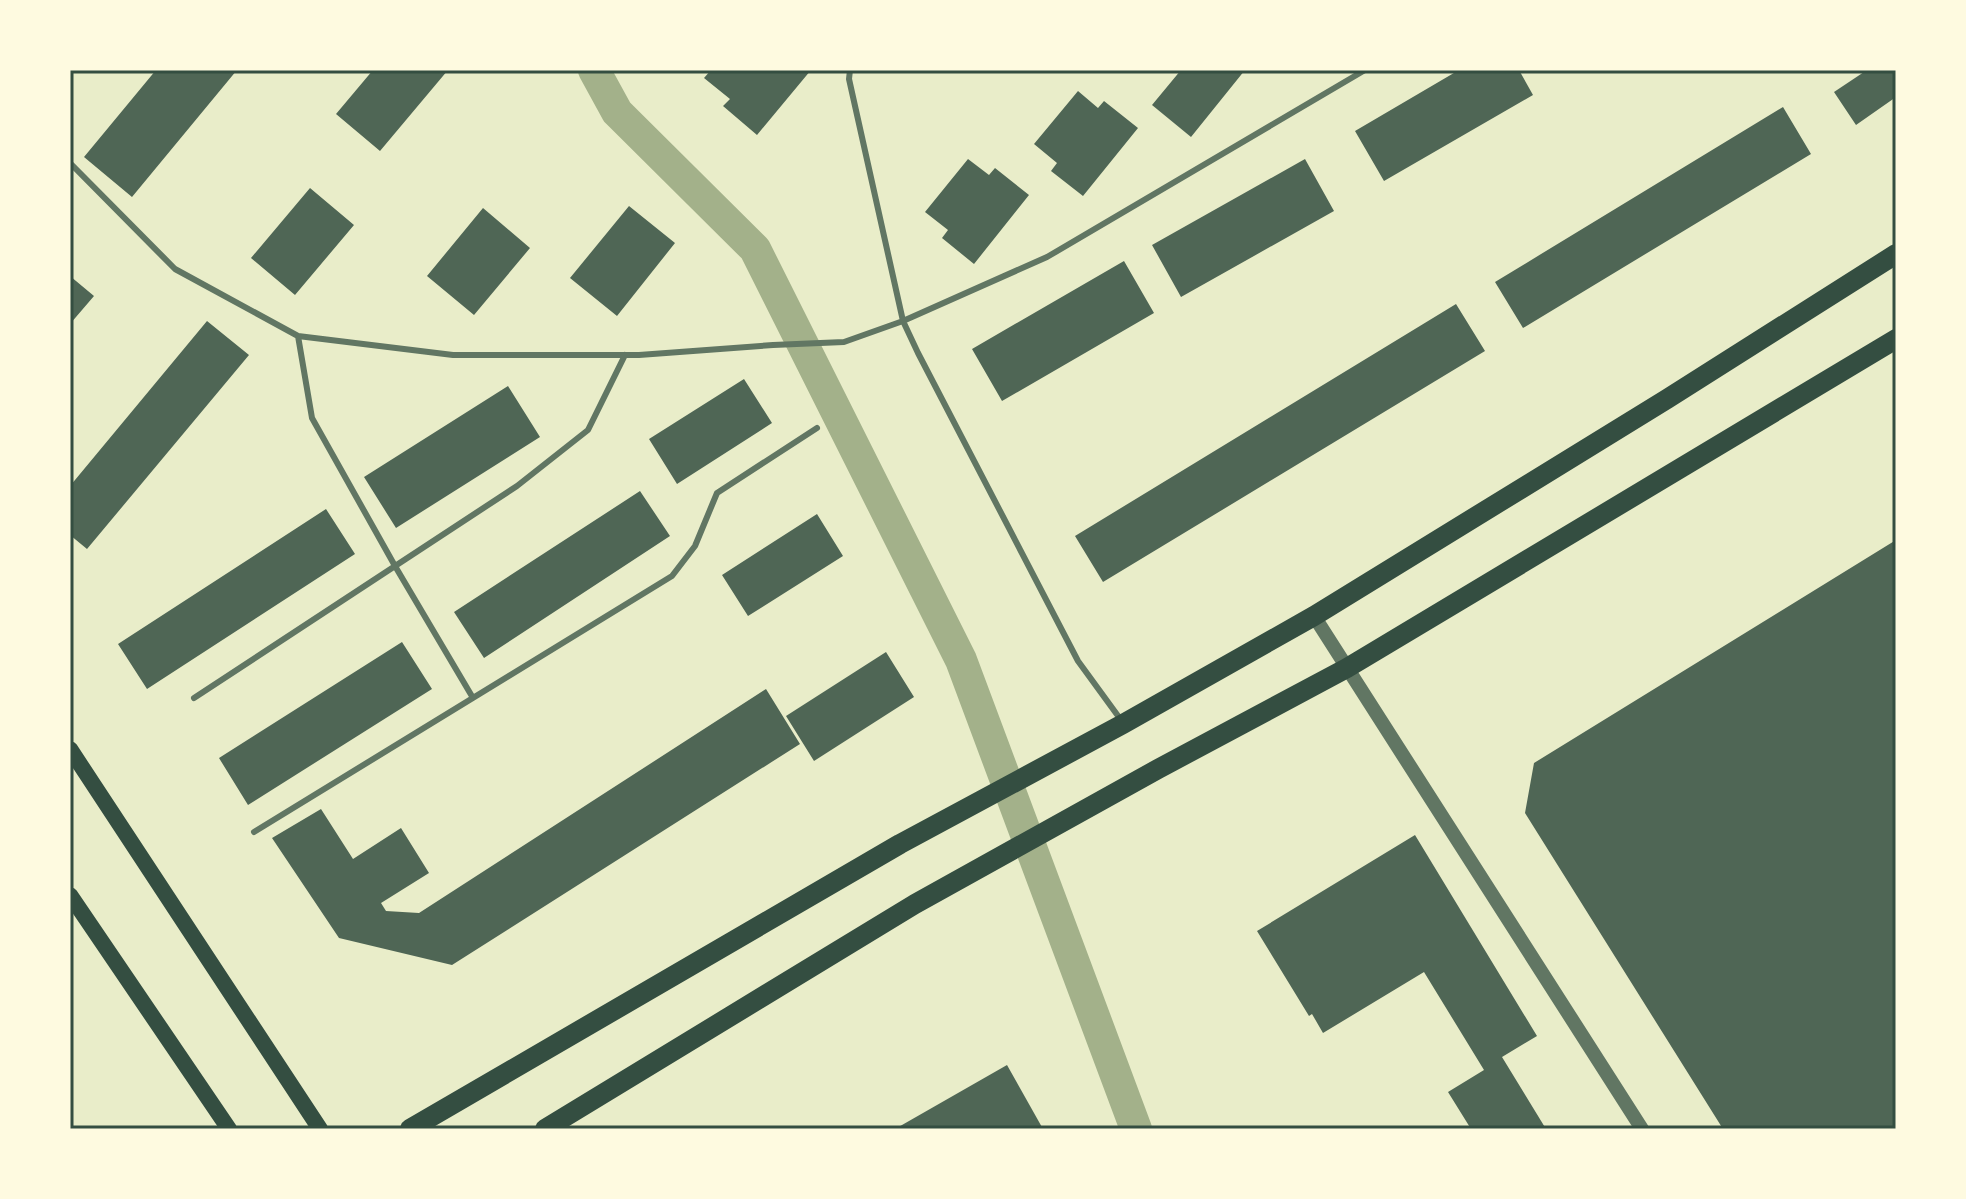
<svg xmlns="http://www.w3.org/2000/svg" width="1966" height="1199" viewBox="0 0 1966 1199" font-family="Lora,serif">
  <rect width="100%" height="100%" fill="#e9edc9"/>
  <g fill="none" stroke-linecap="round" stroke-linejoin="round">
    <path stroke="#a3b18a" stroke-width="32" d="M594,70L617,112L755,249L961,660L1136,1129"/>
  </g>
  <path fill="#4f6655" d="M156,70H237L132,197L84,157Z
    M373,70H448L380,151L336,114Z
    M711,70H811L757,135L723,106L730,99L704,78Z
    M1181,70H1245L1191,137L1152,105Z
    M1459,70H1519L1533,95L1384,181L1355,131Z
    M1867,70H1896V97L1856,125L1834,92Z
    M1078,91L1098,108L1104,101L1138,128L1083,196L1051,171L1057,163L1034,144Z
    M1783,107L1811,154L1523,328L1495,282Z
    M968,159L989,175L995,168L1029,195L974,264L942,238L948,230L925,212Z
    M1305,159L1334,211L1181,297L1152,245Z
    M310,188L354,225L295,295L251,258Z
    M629,206L675,243L617,316L570,278Z
    M483,208L530,248L474,315L427,276Z
    M1124,261L1154,313L1002,401L972,349Z
    M70,276L94,296L70,324Z
    M1456,304L1485,351L1103,582L1075,536Z
    M207,321L249,355L87,549L70,535V486Z
    M744,379L772,423L677,484L649,439Z
    M508,386L540,437L396,528L364,477Z
    M640,491L670,536L484,658L454,612Z
    M326,509L355,554L147,689L118,644Z
    M817,514L843,556L748,616L722,575Z
    M1896,540V1129H1723L1525,813L1534,763Z
    M402,642L432,689L248,805L219,758Z
    M886,652L914,697L814,761L786,716Z
    M766,689L800,744L452,965L339,938L272,838L321,809L353,859L401,828L429,873L381,903L386,911L419,913Z
    M1415,835L1537,1036L1502,1057L1546,1129H1471L1448,1092L1484,1070L1424,972L1323,1033L1312,1014L1309,1016L1257,931Z
    M1007,1065L1043,1129H895Z"/>
  <g fill="none" stroke-linecap="round" stroke-linejoin="round">
    <path stroke="#617663" stroke-width="6" d="M850,70L849,79L903,321L918,353L1078,661L1121,720
      M70,163L175,269L298,336L453,355H639L773,345L844,342L903,321L1047,257L1365,70
      M298,336L312,418L395,566L473,698
      M194,698L517,486L588,430L625,355
      M254,832L672,576L695,546L717,493L817,428"/>
    <path stroke="#617663" stroke-width="14" d="M1314,616L1642,1129"/>
    <path stroke="#344e41" stroke-width="16" d="M70,749L320,1129
      M70,895L229,1129"/>
    <path stroke="#344e41" stroke-width="20" d="M410,1129L900,844L1123,724L1314,616L1667,399L1896,254
      M545,1129L915,904L1158,769L1347,668L1896,339"/>
  </g>
  <rect width="1966" height="1199" fill="none" stroke="#fefae0" stroke-width="144"/>
  <rect x="72" y="72" width="1822" height="1055" fill="none" stroke="#344e41" stroke-width="3"/>
</svg>
